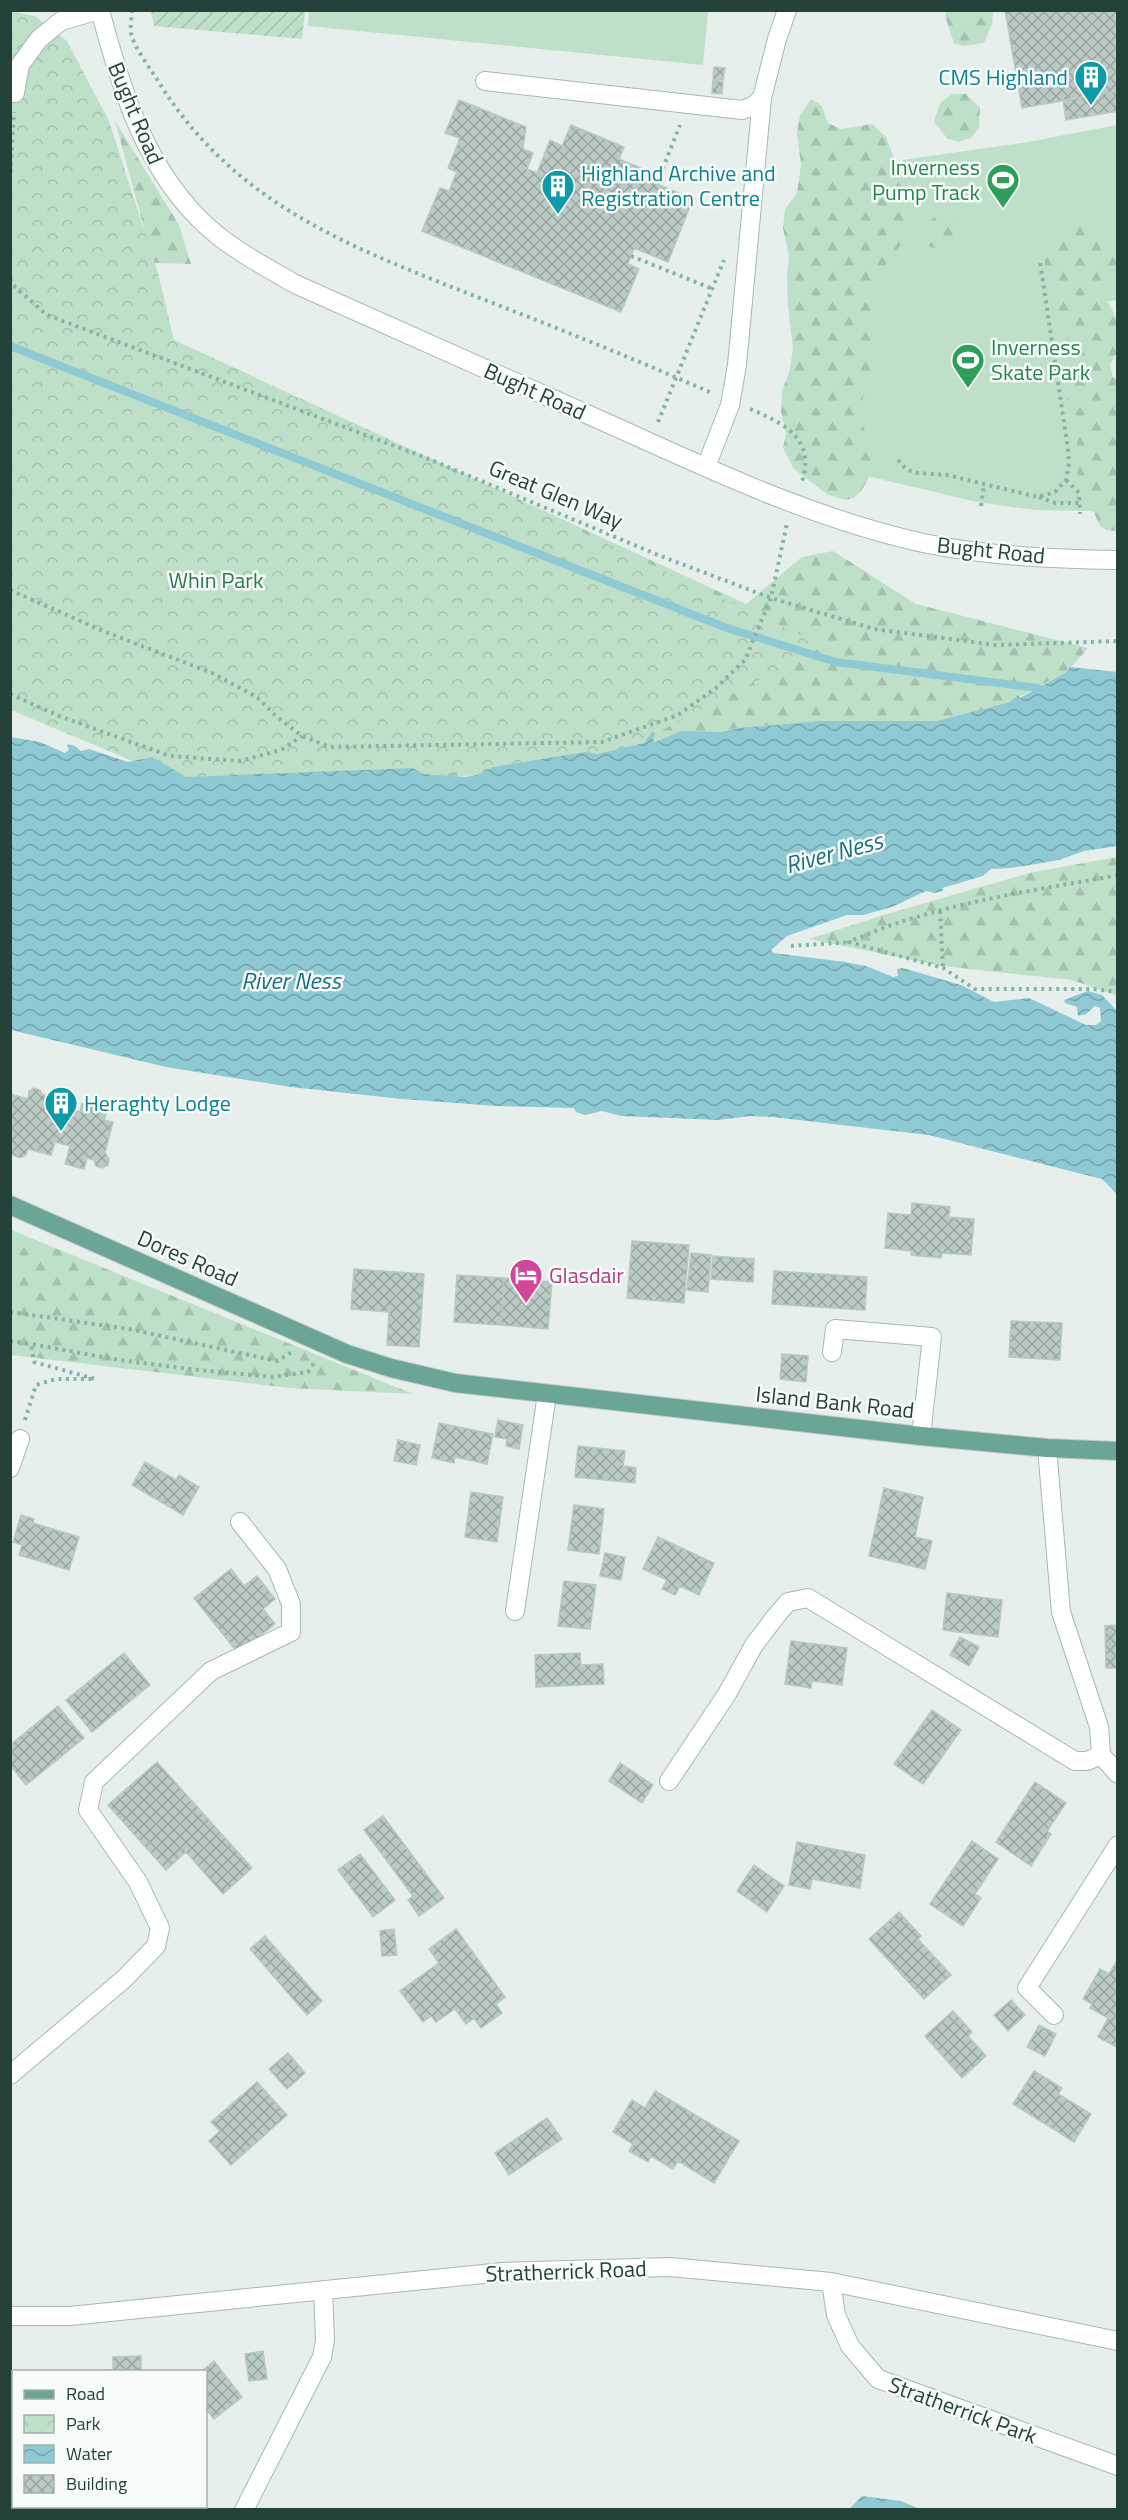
<svg xmlns="http://www.w3.org/2000/svg" width="1128" height="2520" viewBox="0 0 1128 2520" font-family="'Titillium Web',sans-serif">
  <defs>
    <pattern id="forest-firs" width="22" height="20" patternUnits="userSpaceOnUse" patternTransform="scale(1.5)"><rect width="22" height="20" fill="#bfe0c8"/><path d="M5 1l3.5 6h-7zM16 11l3.5 6h-7z" fill="#a4c1ad"/></pattern>
    <pattern id="park-crowns" width="20" height="18" patternUnits="userSpaceOnUse" patternTransform="scale(1.5)"><rect width="20" height="18" fill="#bfe0c8"/><path d="M2 6a3 3 0 1 1 6 0M12 15a3 3 0 1 1 6 0" fill="none" stroke="#a4c1ad"/></pattern>
    <pattern id="garden-furrows" width="10" height="10" patternUnits="userSpaceOnUse" patternTransform="scale(1.5)"><rect width="10" height="10" fill="#bfe0c8"/><path d="M-1 1l2-2M0 10L10 0M9 11l2-2" fill="none" stroke="#a4c1ad"/></pattern>
    <pattern id="water-waves" width="16" height="10" patternUnits="userSpaceOnUse" patternTransform="scale(1.5)"><rect width="16" height="10" fill="#8ec9d4"/><path d="M0 5q4-4 8 0t8 0" fill="none" stroke="#74a5ad"/></pattern>
    <pattern id="building-cross-hatch" width="8" height="8" patternUnits="userSpaceOnUse" patternTransform="scale(1.5)"><rect width="8" height="8" fill="#bbcac4"/><path d="M0 0l8 8M0 8l8-8" fill="none" stroke="#98a6a0"/></pattern>
  </defs>
  <rect width="100%" height="100%" fill="#e6efeb"/>
  <path fill="#bfe0c8" d="M309,11L708,10V11L703,65L308,26Z
    M1117,125V300L1070,307L1095,511L1035,510L977,502L846,471L874,260L902,160L1028,142Z"/>
  <path fill="url(#forest-firs)" d="M947,11H993L992,24L984,43L963,46L954,43L945,16Z
    M952,94H966L980,108L979,128L971,138L958,142L947,138L934,122L940,103Z
    M811,99L822,106L828,123L841,129L872,124L886,137L896,163L907,192L910,217L907,237L880,272L876,289L877,315L871,331V366L861,405V422L876,454L877,464L861,491L854,498L845,500L828,495L794,469L783,448L786,434L781,411L782,391L789,373L793,349L788,306L787,276L789,256L783,228L785,209L797,193L801,165L797,133L800,115Z
    M115,121L179,225L191,264L155,263L114,290L174,340L746,604L802,557L833,551L916,604L1088,648L1068,671L1010,702L938,721H818L738,728L616,754L477,775L282,792L10,207L87,253L144,228Z
    M947,215L958,217L967,237C956,250 946,250 930,247L921,234L933,218Z
    M1082,225L1099,238L1101,252L1117,259V286H1104V295L1117,319V352L1110,365L1113,377L1118,381L1117,531L1106,530L1100,526L1078,478L1076,455L1078,435L1071,430L1066,404L1069,389L1065,377L1069,353L1065,324L1059,322L1051,311L1060,290L1045,264L1043,242L1066,227Z
    M1117,857V996L1072,980L942,966L809,939L880,916L1029,873Z
    M11,1230L413,1394L289,1388L11,1355Z"/>
  <path fill="url(#park-crowns)" d="M10,11L35,16L67,41L109,121L158,273L174,340L824,646L616,754L282,792L173,778L11,710Z"/>
  <path fill="url(#garden-furrows)" d="M151,11V10L305,11L302,39L154,26Z"/>
  <path fill="url(#water-waves)" d="M1070,667L1117,672V846L1084,851L1059,860L1011,868L991,869L983,876L942,888L943,891L935,893L926,891L892,907L863,915H847L787,936L771,950L774,953L845,962L866,966L893,977L898,976L897,969L903,968L961,985L994,1002L1029,998L1086,1025H1096L1101,1021L1100,1008L1095,1006L1086,1014L1078,1016L1077,1007L1065,1003L1064,1000L1088,991L1102,995L1117,1011V1194L1102,1179L929,1135L772,1117L750,1116L719,1120L621,1116L602,1111L585,1115L576,1112L574,1108L496,1106L402,1099L291,1087L166,1067L11,1030V737L40,742L65,753L69,750L67,745C74,744 76,747 81,751L89,749L128,762L152,757L186,777L413,768L422,774L465,777L477,775L493,767L585,752L597,754L644,743L652,732L655,733L653,740L655,742L682,731L721,732L738,728L818,721H937L1010,702L1018,695L1020,698L1068,671Z
    M862,2496L901,2501L920,2509H849Z"/>
  <g fill="none" stroke-linecap="round" stroke-linejoin="round">
    <path stroke="#8ec9d4" stroke-width="8" d="M10,346L727,628L836,662L1038,688L1046,692"/>
  </g>
  <path fill="url(#building-cross-hatch)" stroke="#b8c9c2" stroke-width="1.5" d="M1005,10H1118V91L1022,108Z
    M714,67L725,68L723,80L713,79Z
    M713,80L723,82L722,94L712,93Z
    M1118,91V111L1066,120L1063,100Z
    M459,100L526,127L523,149L533,153L527,169L537,173L550,140L562,146L571,125L624,147L619,159L648,171L645,179L693,199L668,262L634,248L628,264L639,269L621,312L422,231L440,188L449,191L457,172L448,168L460,138L445,133Z
    M34,1088L40,1090L42,1094L62,1100L61,1106L80,1112L82,1103L107,1110L104,1120L113,1122L105,1153L109,1159L108,1165L102,1168L96,1166L94,1160L87,1158L84,1169L65,1164L70,1146L55,1142L51,1155L28,1149L26,1155L20,1158L13,1155L10,1151V1094L28,1099L29,1091Z
    M912,1203L950,1207L949,1217L974,1219L971,1255L942,1253L941,1258L911,1255L912,1251L885,1248L888,1213L911,1215Z
    M632,1241L689,1245L684,1303L627,1298Z
    M691,1253L711,1255L708,1292L687,1290Z
    M713,1256L754,1259L753,1282L711,1279Z
    M354,1269L424,1274L419,1347L387,1345L389,1312L351,1309Z
    M774,1271L867,1277L865,1310L772,1304Z
    M457,1275L504,1278L501,1325L454,1322Z
    M504,1278L552,1282L548,1329L501,1325Z
    M1011,1321L1062,1323L1060,1360L1009,1357Z
    M782,1354L808,1356L806,1382L780,1379Z
    M498,1420L523,1425L519,1449L506,1446L507,1439L495,1437Z
    M439,1423L493,1434L487,1464L455,1457L454,1463L432,1458Z
    M398,1440L420,1445L416,1465L394,1461Z
    M578,1446L625,1451L623,1466L636,1468L635,1483L575,1477Z
    M145,1462L176,1480L179,1475L199,1487L183,1515L132,1485Z
    M884,1488L923,1497L915,1537L932,1541L925,1569L869,1556Z
    M471,1492L503,1497L497,1542L465,1537Z
    M574,1505L604,1509L599,1554L568,1550Z
    M21,1515L34,1519L33,1523L79,1537L69,1570L19,1555L22,1545L13,1542Z
    M658,1537L714,1563L699,1595L680,1586L675,1595L662,1589L667,1580L643,1569Z
    M605,1553L625,1557L621,1580L600,1576Z
    M231,1569L244,1586L257,1576L275,1599L263,1609L275,1624L238,1653L194,1598Z
    M564,1581L596,1585L590,1629L558,1626Z
    M947,1593L1002,1600L998,1637L943,1630Z
    M1118,1625V1668H1106L1105,1626Z
    M960,1637L979,1647L969,1666L950,1655Z
    M791,1641L847,1648L842,1685L812,1681L811,1688L785,1684Z
    M124,1653L150,1685L92,1732L66,1700Z
    M580,1653L581,1665L603,1664L604,1684L536,1687L535,1655Z
    M58,1706L84,1738L26,1785L10,1765V1745Z
    M932,1710L961,1730L923,1784L894,1764Z
    M157,1762L252,1868L223,1894L186,1852L166,1870L108,1805Z
    M620,1763L653,1785L642,1803L609,1781Z
    M1035,1782L1066,1803L1047,1831L1051,1834L1031,1866L996,1842Z
    M383,1816L444,1898L419,1916L408,1900L413,1896L364,1830Z
    M972,1841L998,1859L975,1894L981,1898L963,1926L930,1904Z
    M797,1842L865,1855L860,1888L812,1879L810,1889L789,1885Z
    M360,1854L395,1900L373,1917L338,1870Z
    M754,1865L784,1886L767,1912L737,1891Z
    M899,1912L921,1936L918,1939L951,1975L924,1999L869,1939Z
    M394,1929L397,1955L382,1956L380,1931Z
    M456,1929L505,1997L496,2004L502,2013L481,2028L474,2018L466,2024L455,2009L436,2022L431,2016L423,2022L400,1991L439,1963L429,1949Z
    M265,1936L322,2001L307,2015L250,1949Z
    M1117,1960H1118V2048L1098,2037L1108,2018L1090,2008L1092,2004L1083,1999L1100,1969L1109,1974Z
    M1011,2000L1025,2015L1008,2031L994,2015Z
    M953,2011L972,2032L968,2036L986,2056L962,2078L925,2036Z
    M1039,2025L1056,2034L1045,2056L1027,2047Z
    M288,2053L305,2073L287,2089L269,2069Z
    M1034,2071L1062,2088L1058,2094L1091,2114L1074,2142L1013,2104Z
    M257,2082L287,2115L231,2165L209,2141L220,2131L211,2122Z
    M655,2091L739,2141L714,2183L678,2161L673,2169L651,2156L648,2162L629,2151L633,2144L613,2132L632,2100L645,2108Z
    M547,2118L562,2139L509,2175L495,2153Z
    M263,2351L267,2379L249,2381L245,2354Z
    M141,2356V2372H102L113,2370V2357Z
    M214,2361L242,2397L214,2419L206,2409V2372H201Z"/>
  <g fill="none" stroke-linecap="round" stroke-linejoin="round">
    <defs>
      <path id="minor" d="M100,10C121,89 146,173 210,229C235,251 266,267 295,284C402,332 510,380 618,428C718,473 815,519 923,543C986,556 1053,559 1118,560
        M485,81L742,110L753,106L762,98L777,39L787,10
        M10,92L15,93L20,65L39,39L61,21L99,10
        M706,467L730,405L737,365L762,98
        M832,1352L835,1329L932,1337L921,1436
        M1047,1448L1061,1612L1099,1727L1101,1755L1118,1774
        M10,1468L20,1439
        M515,1611L547,1394
        M669,1781L727,1694L754,1645L776,1616L788,1602L808,1598L1075,1761H1087L1101,1755
        M1054,2015L1027,1988L1118,1845
        M10,2075L124,1979L156,1946L160,1928L138,1882L88,1810L94,1782L211,1671L291,1632V1604L277,1569L240,1522
        M831,2282L836,2315L850,2346L878,2379L1118,2466
        M10,2316H70L503,2272L670,2267L831,2282L1118,2341
        M244,2510L322,2357L325,2340L323,2290"/>
      <path id="major" d="M10,1205L347,1354L391,1368L455,1383L921,1436L1047,1448L1118,1451"/>
    </defs>
    <use href="#minor" stroke="#a8b8b2" stroke-width="20"/>
    <use href="#major" stroke="#c2cac8" stroke-width="20"/>
    <path stroke="#86b3a5" stroke-width="4" stroke-dasharray="3 4.5" stroke-linecap="butt" d="M132,10C132,17 130,26 131,33C134,48 152,71 160,84C238,209 361,251 490,302C565,331 639,361 712,393
      M10,180L14,112
      M657,183L680,125
      M631,256L713,289
      M10,279L15,287L47,315L424,457L658,555L771,598L874,629L996,645L1118,641
      M750,409C786,424 817,440 801,485
      M658,422L724,260
      M898,460L906,469L917,473L947,475L1038,497L1055,492L1066,480L1069,463L1068,449L1040,262
      M1066,480L1079,493L1080,514
      M1039,497L1055,503H1081
      M981,506L984,484
      M10,590L103,631L212,673L257,697L277,717L302,736L330,747L602,742L678,715L716,688L745,660L771,598L787,523
      M10,694L59,716L170,756L240,761L281,750L302,736
      M1118,875C1027,892 933,904 849,942L943,968L975,989H1093L1118,992
      M940,911L943,968
      M791,946L849,942
      M10,1312L129,1329L277,1361L292,1352
      M10,1341L31,1344
      M25,1420L36,1385L56,1379H95L34,1362L31,1344L119,1360L199,1370L273,1377L308,1372L315,1362"/>
    <use href="#minor" stroke="#fff" stroke-width="18"/>
    <use href="#major" stroke="#6aa596" stroke-width="18"/>
  </g>
  <defs>
    <symbol id="building-pin" viewBox="-11 -11 22 30"><path d="M0 17L-7.5 6A9.5 9.5 0 1 1 7.5 6Z" fill="#0f9aa8" stroke="#f7fbf9"/><path d="M-4-6H4V6H1V3H-1V6H-4ZM-2.5-4.3h1.7v1.8h-1.7ZM.8-4.3h1.7v1.8H.8ZM-2.5-1h1.7V.8h-1.7ZM.8-1h1.7V.8H.8Z" fill="#fff"/></symbol>
    <symbol id="stadium-pin" viewBox="-11 -11 22 30"><path d="M0 17L-7.5 6A9.5 9.5 0 1 1 7.5 6Z" fill="#2e9e5b" stroke="#f7fbf9"/><path d="M0-5a6.5 5 0 1 0 0 10a6.5 5 0 1 0 0-10ZM-3.5-1.8h7v3.6h-7Z" fill="#fff"/></symbol>
    <symbol id="hotel-pin" viewBox="-11 -11 22 30"><path d="M0 17L-7.5 6A9.5 9.5 0 1 1 7.5 6Z" fill="#d1479c" stroke="#f7fbf9"/><path d="M-6-4.5h1.5V1H6V5H4.5V3h-9V5H-6ZM-4 0a1.8 1.8 0 1 1 3.6 0ZM.5 0V-2.5h3Q6-2.5 6 0Z" fill="#fff"/></symbol>
  </defs>
  <g fill-rule="evenodd">
    <use href="#building-pin" x="1072" y="58" width="38" height="52"/>
    <use href="#stadium-pin" x="984" y="161" width="38" height="52"/>
    <use href="#building-pin" x="539" y="167" width="38" height="52"/>
    <use href="#stadium-pin" x="949" y="341" width="38" height="52"/>
    <use href="#building-pin" x="42" y="1084" width="38" height="52"/>
    <use href="#hotel-pin" x="507" y="1256" width="38" height="52"/>
  </g>
  <g text-anchor="middle" stroke-width="5" stroke-linejoin="round" paint-order="stroke">
    <g font-size="22" fill="#0d838f" stroke="#f7fbf9" text-anchor="start">
      <text x="1068" y="85" text-anchor="end">CMS Highland</text>
      <text x="581" y="181">Highland Archive and<tspan x="581" dy="25">Registration Centre</tspan></text>
      <text x="84" y="1111">Heraghty Lodge</text>
    </g>
    <g font-size="22" fill="#24423a" stroke="#f7fbf9">
      <text transform="translate(136 113) rotate(67)" y="8">Bught Road</text>
      <text transform="translate(535 391) rotate(24)" y="8">Bught Road</text>
      <text transform="translate(556 494) rotate(23)" y="8">Great Glen Way</text>
      <text transform="translate(991 550) rotate(6)" y="8">Bught Road</text>
      <text transform="translate(188 1258) rotate(24)" y="8">Dores Road</text>
      <text transform="translate(835 1402) rotate(6)" y="8">Island Bank Road</text>
      <text transform="translate(566 2271) rotate(-2)" y="8">Stratherrick Road</text>
      <text transform="translate(963 2410) rotate(20)" y="8">Stratherrick Park</text>
    </g>
    <g font-size="22" fill="#27864d" stroke="#f7fbf9" text-anchor="end">
      <text x="980" y="175">Inverness<tspan x="980" dy="25">Pump Track</tspan></text>
      <text x="991" y="355" text-anchor="start">Inverness<tspan x="991" dy="25">Skate Park</tspan></text>
    </g>
    <g font-size="22" fill="#2d7a4b" stroke="#f7fbf9">
      <text x="216" y="588">Whin Park</text>
    </g>
    <g font-size="22" fill="#b23c85" stroke="#f7fbf9" text-anchor="start">
      <text x="549" y="1283">Glasdair</text>
    </g>
    <g font-size="24" font-style="italic" fill="#1c6f80" stroke="#f7fbf9">
      <text transform="translate(834 853) rotate(-15)" y="8">River Ness</text>
      <text x="291" y="989">River Ness</text>
    </g>
  </g>
  <rect width="1128" height="2520" fill="none" stroke="#24423a" stroke-width="24"/>
  <rect x="12" y="2370" width="195" height="138" fill="#f7fbf9" stroke="#a3b1ad" stroke-width="1.5"/>
  <rect x="24" y="2390" width="30" height="9" fill="#6aa596" stroke="#a3b1ad" stroke-width="1.5"/>
  <text x="66" y="2400" font-size="18" fill="#24423a">Road</text>
  <rect x="24" y="2415" width="30" height="18" fill="url(#park-crowns)" stroke="#a3b1ad" stroke-width="1.5"/>
  <text x="66" y="2430" font-size="18" fill="#24423a">Park</text>
  <rect x="24" y="2445" width="30" height="18" fill="url(#water-waves)" stroke="#a3b1ad" stroke-width="1.5"/>
  <text x="66" y="2460" font-size="18" fill="#24423a">Water</text>
  <rect x="24" y="2475" width="30" height="18" fill="url(#building-cross-hatch)" stroke="#a3b1ad" stroke-width="1.5"/>
  <text x="66" y="2490" font-size="18" fill="#24423a">Building</text>
</svg>
